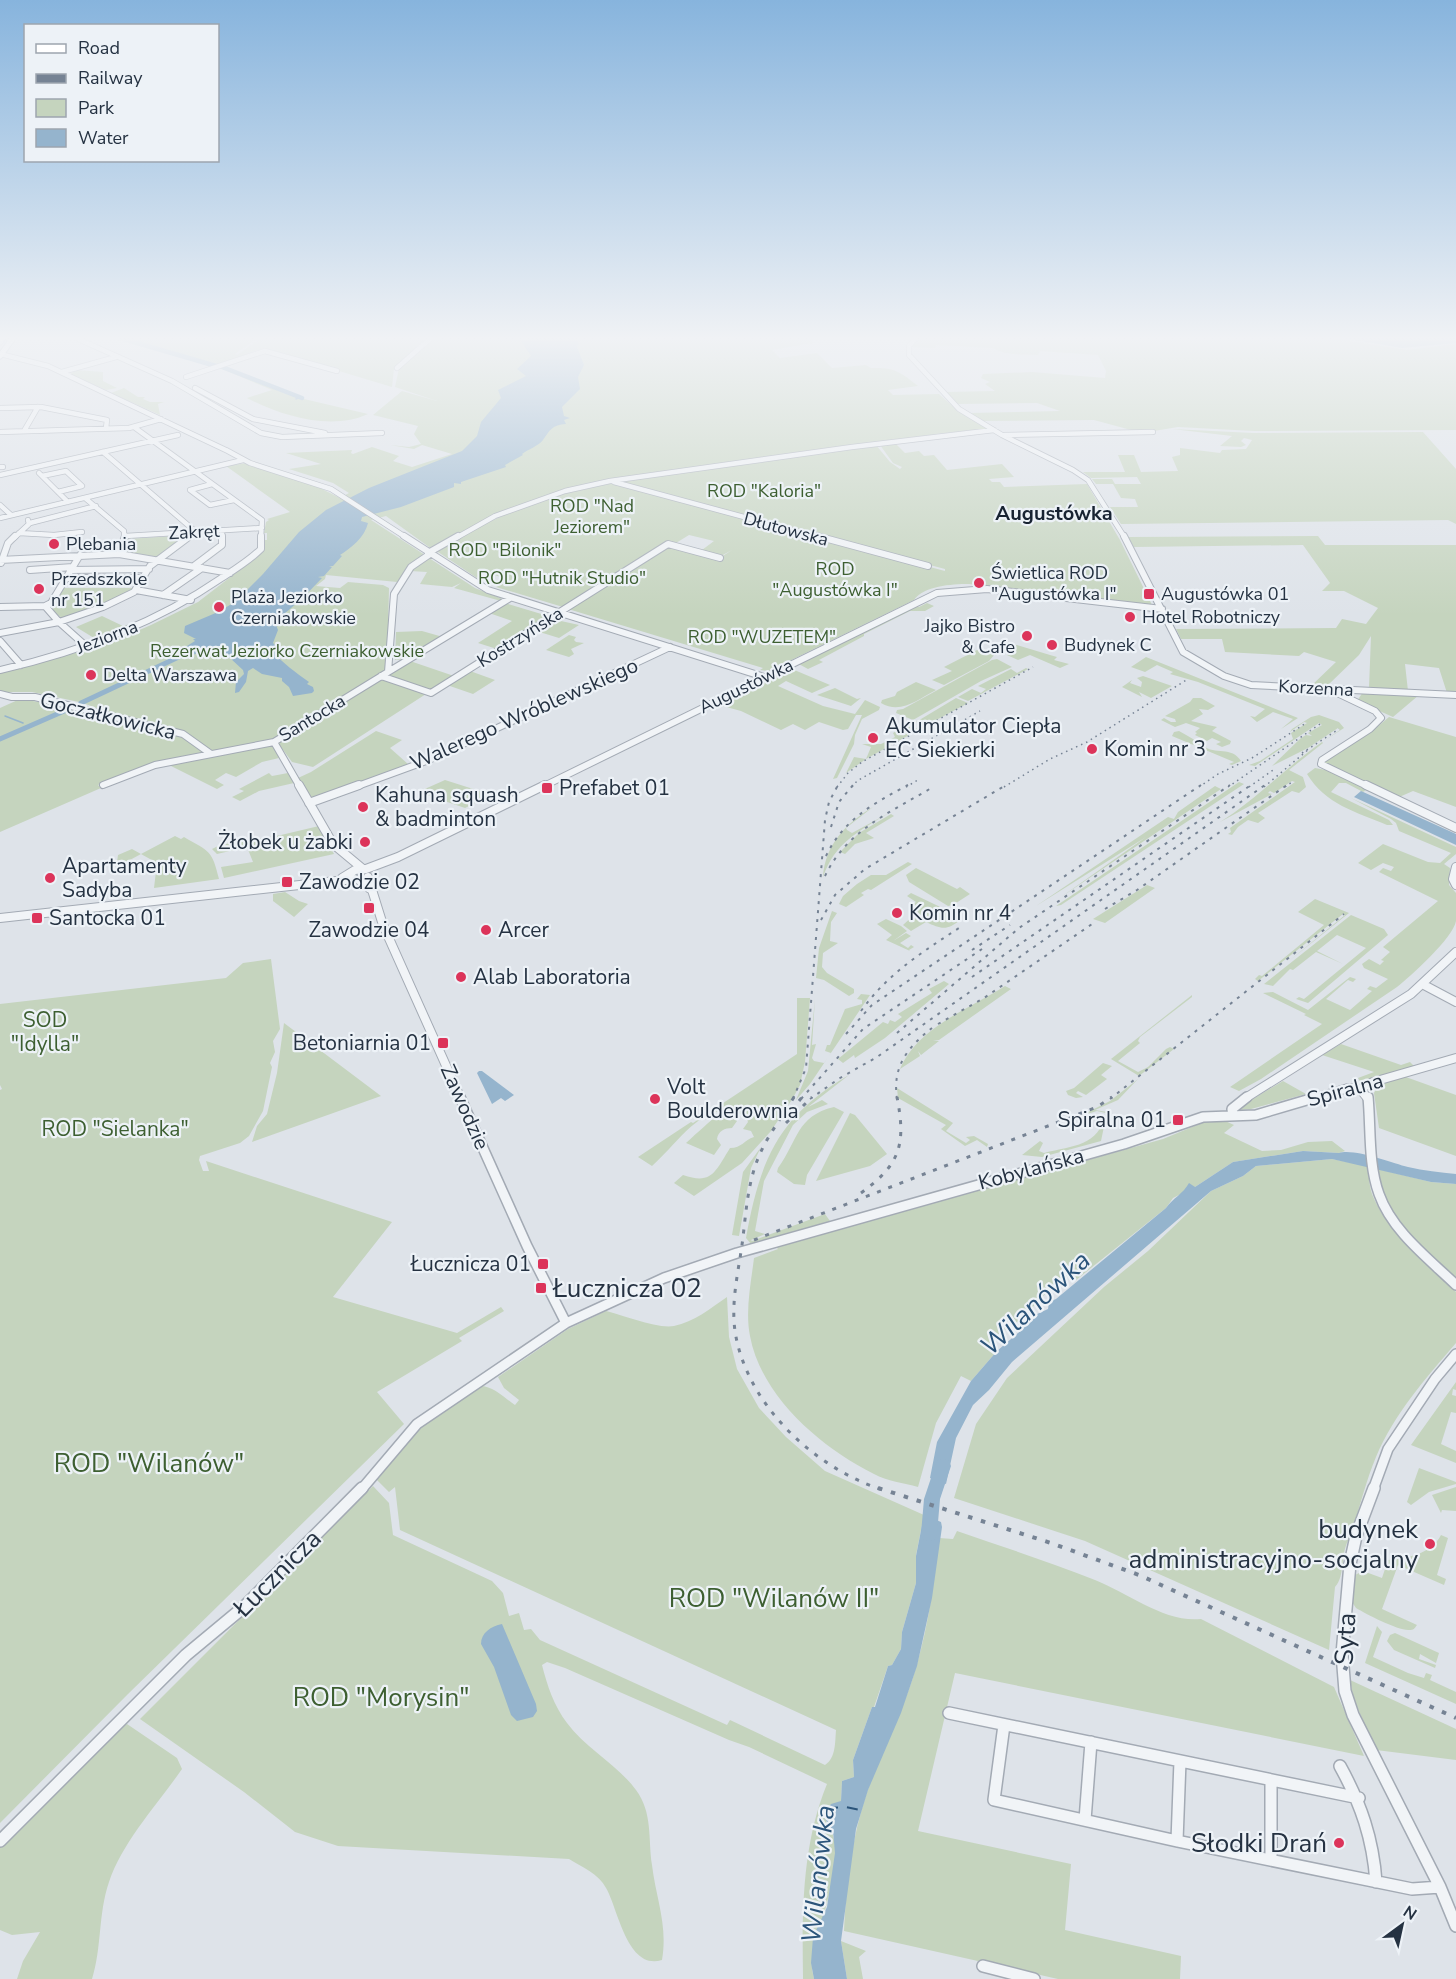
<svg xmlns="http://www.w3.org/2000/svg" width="1456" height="1979" viewBox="0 0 1456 1979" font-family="'Nunito Sans',sans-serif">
  <rect width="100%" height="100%" fill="#dee3e9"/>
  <path fill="#c5d4be" d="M117,338H257L235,354L237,355L261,338H429L394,369L392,387L266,349L254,351L215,367Z
    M438,338H809L813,343L772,350L780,358L817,353L832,368L866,365L871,368C894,367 901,372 918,386L888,390L893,395L939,394L956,409L987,429L936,434L937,435L855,447L876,445L890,462L900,469L902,467L893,463L880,445L895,443L905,453L919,451L924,456L934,455L947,470L1002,464L1014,477L989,479L992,482H1000L1004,487L1087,484L1120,540L1152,605L969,584C951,584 924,586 914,600L769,671L760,670L763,668L568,609L667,547H673L718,559L732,550L721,556L702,550L714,541L689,535L676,543L669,541L563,607L496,587L509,579L486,573L477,578L435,550C489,518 546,496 608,482L945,571V569L613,481L841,449L839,448L614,479L566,490L492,516L434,549L429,547L386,516L371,520L425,555L406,568L401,579L397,582L326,575L325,579L316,586L340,588L348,582L383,585L389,588L387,673L273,742L223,752H209L188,733L120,717L83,703L166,666L163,665L79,702L32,692H0V673L105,645L151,625L198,602L264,551L262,550L263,540H267V533H264L266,522L269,520L267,519L290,512L226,466L247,463L318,487L340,498L349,493L333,483L289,469L321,464L286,453L352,450L351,453L353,454L372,447L399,456L393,461L412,467L452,454L422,445L414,449L390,445L409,447L421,444L414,434L418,426L373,415L402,391L437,401L395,387L399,368L430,341Z
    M919,338H1330L1407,350L1456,344V430L1254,431L1178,427L1142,433L1094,420L982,421L969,413L1060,411L1037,403L956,404L944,392L995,391L985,384L990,382L981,378L983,374L1032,372L1105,378L1106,371L1098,355L1040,351L1038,355C1024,354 1005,356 993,348L936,345L935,348L912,347Z
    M224,367L304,399L368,414C331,431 282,416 247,398L272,390L220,368Z
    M76,370L103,372V381L117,388L106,390L70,374Z
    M124,388L138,397H145L143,399L150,402H164L158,404L160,415L111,393Z
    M1172,429L1253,433L1423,432L1456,469V524L1448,520L1121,524L1110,507H1138L1135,499L1121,498L1113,484H1096L1092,479H1112L1115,484H1141L1137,477L1091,478L1083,472H1125L1118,455H1134L1141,472L1178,471L1172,457L1180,455V448L1220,453L1222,450L1246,449L1252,440L1244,438L1241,441L1246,445L1241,447L1220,446L1232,436Z
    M189,535L158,558L124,552L127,539Z
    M1318,536L1325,545H1456V694L1447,693L1439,668L1405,664L1408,691L1369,688L1371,636L1359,655L1326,687L1311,686L1336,662L1304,652L1299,656L1225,652L1222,639H1181L1176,629L1336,628L1342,619L1366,624L1378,608L1344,591H1322L1330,583L1303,545L1134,547L1128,537Z
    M429,558L475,588L505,600L501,601L454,588L461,583L452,587L420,584L427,572L410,571L415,565Z
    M63,588H134L102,605L62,618L49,608Z
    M505,603L548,616L497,649L478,643L512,621L489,613Z
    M927,603L934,606L925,611H910L864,634V636L819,660L823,662L808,669L797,663L916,605L919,607Z
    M102,616L123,626L140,621L94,640L92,639L94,638L76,627Z
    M552,619L579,625L559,638L533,630Z
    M422,631L443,637L405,659L395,660L396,632Z
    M569,635L576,637L574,640L576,642L584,643L571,649L574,654L569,657L546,650Z
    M1003,641L1050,655L1057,657L1054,660L1069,664L1060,668L1030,655L1018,660L1007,655L1012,651L1000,646V642Z
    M979,649L995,654L989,661L944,685L932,680L952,671L944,667Z
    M1146,657L1298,718L1281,729L1293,719L1273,712L1257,722L1250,716L1255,717L1265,709L1198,682L1170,674L1173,672L1157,665L1145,672L1131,667Z
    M997,659L1012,667L981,681L913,720L896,713L897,710L903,709L992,660Z
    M410,661L454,676L432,690H427L388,677L387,674Z
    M1026,668L1028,669L968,701L958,697L972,689L981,693L986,689L978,686L1011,669L1017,673Z
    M792,669L830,685L812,693L786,681L778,686L823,706L855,714L865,700L880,707L879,710L862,719L855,735L854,744L837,778L833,779L862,715H856L848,729L843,730L819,722L805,730L793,724L781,730L741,711L719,705Z
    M470,671L495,680L473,694L447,685Z
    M1143,676L1172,686L1151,698L1139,692L1142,697L1122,687L1132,680L1130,683L1141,687L1142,682L1137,678Z
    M381,679L426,694L313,767L292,762L278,743Z
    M916,682L936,690C918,699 901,715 881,703L882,700L895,696L897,692Z
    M835,688L857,699L861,698L851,706L817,695Z
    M1363,692L1419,695L1393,717L1357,701Z
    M956,698L968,703L925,726L916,722Z
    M1193,698H1201L1215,706L1208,710L1199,709L1203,714L1191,721L1217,727L1212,731L1231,741L1230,744L1222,747L1216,744L1221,742L1212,738L1207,741L1195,735L1197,733L1195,732L1200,728L1186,723L1175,727L1161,720L1164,718L1171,722H1176L1175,719L1165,716L1190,702Z
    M20,699L64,706L183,735L199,746L205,754L150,764L98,785L101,788L0,832V708Z
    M1319,715L1339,722L1344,728L1324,741L1340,730L1338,728L1308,748L1272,766L1301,738L1306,735L1312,736L1308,733L1322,725L1319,723L1255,766L1249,765L1260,761L1293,739L1291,733L1307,723L1304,722L1290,732L1292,729L1311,717Z
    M1389,717L1456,737V807L1413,791L1397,798L1325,763V761L1370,733Z
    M905,726L920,729L866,759L846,773L854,757L866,759L871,747L862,744H881L895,737L893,733Z
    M376,731L402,740L390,748L408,764L312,800L298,778L311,772Z
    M1179,731C1188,736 1197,741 1203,746C1215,755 1232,746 1241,761L1232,765L1229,764L1234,762L1172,736L1174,732Z
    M1322,742L1323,743L1289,770L1303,777L1306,787L1299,793L1292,791L1258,813L1265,818L1258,823L1248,820L1238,827L1232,835L1228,834L1231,832L1230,828L1295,782L1292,781L1274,793L1270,791L1268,793L1272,794L1220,822C1257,799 1286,767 1322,742Z
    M269,745L273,746L279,758L262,762L236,777L226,773L215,780L224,785L217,789L169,765Z
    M1315,768L1331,771L1456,829V832L1366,790L1363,792L1346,783H1339L1331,792L1389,820L1393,825H1387C1356,812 1325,804 1307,774Z
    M269,773L272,776L288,773L294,783L259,791L240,801L232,797L244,791L239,789Z
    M445,780L492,795L465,808L418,792Z
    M1239,782L1244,784L1061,905L1056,906Z
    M1215,786L1221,789L1073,889L1061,897L1146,837L1036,906L1168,817L1174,819L1178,812Z
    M1351,798L1456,847V854L1444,864L1450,868L1449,885L1456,893C1456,902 1456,912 1456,921C1453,938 1411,976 1397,987L1261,1079L1239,1091L1230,1087L1322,1024L1304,1015L1306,1014L1263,993L1273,992L1308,1010L1350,977L1356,979L1353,982L1348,980L1326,999L1350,1010L1372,991L1367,989L1370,986L1376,988L1388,979L1364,968L1362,964L1369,959L1380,965L1384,961L1381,960L1390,952L1383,947L1438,901L1379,872L1383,868L1391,871L1394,867L1383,863L1371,870L1358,863L1383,844L1428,862L1440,863L1451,853L1399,831L1396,823L1391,819Z
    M873,807L846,828L847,830L852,833L889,813C857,832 835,843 823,877C825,845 846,823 873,807Z
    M891,814L894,816L866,833L874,838L855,844L845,854L840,852L859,833Z
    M319,826L334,854L224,878L221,867L253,862L247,847L217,854L212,849L220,845L281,835Z
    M175,836L181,839L184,837C210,852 212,850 219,879L154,888L157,863L141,854L128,861L117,862L118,855L132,849L141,854Z
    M908,862L912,864L871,890L868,889L861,893L864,895L846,907L839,904L843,896L857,884L871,875H886Z
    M916,868L957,889L960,887L970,894L953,905L948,906L909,882L906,875Z
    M1147,885L1155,888L1105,923L1093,919Z
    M285,892L299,901L308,904L294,917L273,901V894Z
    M911,893L957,915L960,920C947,931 941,929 926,922L911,931L903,925L915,914L909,907L916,902L907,896Z
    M1315,899L1349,913L1289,961L1345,915L1343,914L1258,981L1255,979L1259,975L1262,976L1324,925L1298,912Z
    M832,911L837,913L831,922L830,941L838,943L823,953L822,967L827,973L854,989V993L849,996L824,980L816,978L819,948Z
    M1351,915L1384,929L1388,935L1308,1003L1296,999L1299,997L1304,999L1366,948L1337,935L1317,951L1343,964L1316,952L1293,970L1290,969L1273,986L1264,984Z
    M886,919L901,926L907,931L893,941L906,933L911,936L900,943L908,948L911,945L914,947L909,950L910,951L886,940L892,935L877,924Z
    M271,959L280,1029L273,1041L275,1052L270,1063L272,1067L263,1111L249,1136L240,1143L200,1156L199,1160L203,1171H209L206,1161L392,1222L333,1297L457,1333L501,1307L504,1311L459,1338L462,1341L377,1392L404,1424L128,1694L0,1823V1090L2,1089L0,1085V1004L226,978L243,963Z
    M944,981L949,984L885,1038L855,1058L854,1055L843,1063L838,1059L883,1022L888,1024L890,1020L895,1022L902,1017L898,1014L932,993L929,989Z
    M1005,986L1011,989L939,1040H933L939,1041L921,1055L918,1051L920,1056L900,1069C918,1027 969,1009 1005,986Z
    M861,994L870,995L810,1084L796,1100L808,1071L815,999L812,1045L816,1044L812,1058L814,1061L824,1063L831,1053L825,1051L827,1045H830L845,1009L862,1004V1000L857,999Z
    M1192,995V997L1140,1037L1138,1041L1140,1043L1118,1061L1138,1072L1148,1067L1166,1049L1170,1047L1174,1049L1139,1076L1111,1059Z
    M797,998H810L805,1062L800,1085L793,1098L771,1131L742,1163L694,1196L674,1183L683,1175C712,1185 715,1172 730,1148C742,1148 744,1140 754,1137L751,1131L743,1129L748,1122L746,1117C708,1092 678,1144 652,1166L638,1157L691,1122L693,1123L797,1054Z
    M284,1023L381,1096L252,1142L257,1126L267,1114L277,1073Z
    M1341,1044L1401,1065L1410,1062L1415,1067L1379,1078L1360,1081L1358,1078L1374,1072L1322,1055Z
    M1103,1063L1112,1066L1101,1075L1107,1079L1086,1095L1078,1091L1076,1093L1083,1097L1076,1098L1068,1095L1066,1091L1074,1088Z
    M849,1075L808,1107L822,1100L828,1104L807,1112L793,1125L764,1181L755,1231L765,1234L751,1240L752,1241L825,1214L830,1221L751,1244L746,1238C760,1160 778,1116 849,1075Z
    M1403,1076L1456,1095V1156L1379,1128L1374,1093L1378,1085Z
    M1138,1079L1118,1100L1095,1110L1107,1112L1101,1141L1042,1157L1022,1155L1040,1141L1043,1143L1039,1151L1044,1153C1074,1145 1098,1147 1106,1113L1097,1111L1087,1114L1088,1112L1110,1101Z
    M1283,1081L1306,1094L1251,1109L1241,1110L1243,1105Z
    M897,1088L953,1123L946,1131L966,1143L970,1140L966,1137L974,1136L988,1144L987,1147L977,1140L965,1146L941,1129L946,1125L898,1098Z
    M834,1107L844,1112L807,1175L805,1185L794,1184L777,1172L778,1168C798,1141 796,1116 834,1107Z
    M850,1113L855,1115L887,1154L870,1166L816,1181Z
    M718,1115H732L737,1121L732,1128C725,1128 718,1131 717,1139L721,1145L714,1155L686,1143C698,1132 710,1121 718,1115Z
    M1209,1120H1223L1234,1125L1224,1133L1262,1151L1281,1150L1308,1142L1332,1141L1345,1151L1339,1153L1303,1151L1233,1162L1195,1187L1173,1198L1166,1208L1076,1280L1064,1275L1019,1321L999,1334L989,1345L997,1351L971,1381L961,1376L936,1423L918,1487C904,1483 887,1481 874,1474C821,1448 761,1396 750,1336C745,1311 751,1283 754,1258L778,1249L776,1247L1163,1139Z
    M761,1147L751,1168L739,1236L732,1235L743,1172Z
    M1332,1159L1368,1166C1369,1175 1369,1185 1372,1194C1387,1233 1429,1262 1456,1292V1343C1426,1378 1394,1414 1376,1457C1365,1483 1359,1511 1350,1537C1339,1555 1346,1575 1335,1587L1329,1650L1085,1541L954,1498L976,1424L1007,1378L1104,1287L1148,1251L1211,1191L1243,1176L1256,1166Z
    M1378,1169L1431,1182L1456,1184V1280C1431,1254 1395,1227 1382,1193C1379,1185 1379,1177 1378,1169Z
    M727,1297L729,1337L737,1369L759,1408L786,1437L825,1471L924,1515L916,1555V1583L902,1632L901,1649L892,1665L888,1666L874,1707H872L853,1760L854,1777L842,1781L841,1802L835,1804L826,1822C852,1852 816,1927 812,1961C811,1967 813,1973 814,1979H803V1976C802,1911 802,1845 827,1784L749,1747L729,1740L565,1668L547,1662L542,1665C547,1685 554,1706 567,1723C586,1749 617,1764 636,1790C653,1813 648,1839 652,1865C656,1899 668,1925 662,1960C627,1971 618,1908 606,1888C599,1874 582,1867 569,1859L338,1846L295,1832L244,1792L140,1719L304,1555H308L312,1550L311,1548L373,1486L389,1503L393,1535L492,1581L503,1593L509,1616L519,1613L524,1630L531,1629L540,1640L727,1725L730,1720L825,1765C836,1758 835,1742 836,1730L400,1530L395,1487L389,1492L375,1478L418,1430L478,1386C493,1385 503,1397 515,1405L519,1400L504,1388L498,1377L568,1329L606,1311C623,1315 657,1329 674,1326C694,1322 711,1308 727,1297Z
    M1456,1382V1390L1453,1389L1452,1395L1456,1396V1413L1451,1412L1441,1444L1456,1451V1463L1411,1445Z
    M1419,1468L1456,1482V1484L1429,1492L1411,1505L1407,1502Z
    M1456,1487V1511L1442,1510L1441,1513L1432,1495Z
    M957,1531C1003,1547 1050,1562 1095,1580C1128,1593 1165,1623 1201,1619L1334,1687L1364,1756L955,1673L918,1831L1071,1864L1065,1930L1181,1956L1180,1979H1058L844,1931C846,1884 852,1837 867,1792C882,1749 905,1708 917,1664C929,1623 934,1581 939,1538L953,1539Z
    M1441,1535L1448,1538L1437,1575L1446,1579L1444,1585L1398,1565L1382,1609L1417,1625C1414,1629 1414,1630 1409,1630C1399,1631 1366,1614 1356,1608L1352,1602L1355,1575L1363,1571L1382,1578L1388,1560C1408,1558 1431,1554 1441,1535Z
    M1377,1626L1382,1632L1373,1657L1408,1673L1424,1678L1426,1673L1432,1675L1430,1680L1456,1692V1704L1365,1663Z
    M1395,1633L1439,1653L1436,1663L1420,1654L1419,1659L1436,1665L1435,1668L1394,1650L1387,1641L1390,1635Z
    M1350,1680L1456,1729V1760L1376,1750L1354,1700Z
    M127,1724L177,1758L182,1769C157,1805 123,1841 109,1882C98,1914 102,1948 92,1979H17L23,1961L40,1932L12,1935L0,1930V1848L113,1732Z
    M841,1941L866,1951L859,1957L863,1979H847Z"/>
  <path fill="#95b4cd" d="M535,338H573L579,343L577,347L584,365L578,377L580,389L562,407L564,416L570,418L564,420L566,424C552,425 550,430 543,440C540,445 527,450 522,454L523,455L505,465L506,467L461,482V484L454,483V487L401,507L362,517L361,521L368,523C365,537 351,548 340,555L342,556L333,566H329L332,567L324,576L318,577L322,578C308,593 294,606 278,619L280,622L276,625L278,630L273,643L276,646L274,647L277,653L275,654C282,662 296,673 309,682L307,684L313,687L314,691L312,693L293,696L289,687L282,681V678L262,674L253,668L248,671L246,682L239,692L235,693L236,682L244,674L243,670L230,658L223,657L224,652C219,651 212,648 208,649C198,651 188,661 175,657L179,651L195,641L193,639H196L184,633L185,626L218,612L235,602L263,574L299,532L326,510L369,488L462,451L477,436L481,422L501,398L498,390L526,376L517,369L531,356L521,341Z
    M1344,338H1456V343L1402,348Z
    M1361,791L1456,834V845L1354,797Z
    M479,1071H482L514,1095L505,1101L501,1098L492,1104L477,1073Z
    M1303,1151L1339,1153C1354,1148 1392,1163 1408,1167C1424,1171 1440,1172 1456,1174V1184L1431,1182L1332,1159L1256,1166L1243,1176L1211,1191L1012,1362L989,1390L973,1405L956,1438L946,1484L930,1478L937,1442L971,1381L997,1351L1033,1320L1035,1315L1048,1309L1049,1302L1056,1299L1166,1208C1173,1198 1183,1194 1189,1183L1195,1187L1233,1162Z
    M924,1515L941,1522L942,1527L932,1598L917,1666L901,1713L868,1790L856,1829L841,1941L847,1979H814L811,1963L813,1937L827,1907L835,1853L833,1831L823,1816L831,1804L841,1801L842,1781L854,1777L853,1760L872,1707H875L888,1666L892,1665L901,1649L902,1632L916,1583V1556Z
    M502,1624L536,1704L537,1711L533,1717L517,1721L511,1715L494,1667L481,1644C481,1633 491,1626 502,1624Z"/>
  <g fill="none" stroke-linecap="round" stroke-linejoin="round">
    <path stroke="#95b4cd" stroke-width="1.5" d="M296,399L300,397
      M5,716L23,723"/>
    <path stroke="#95b4cd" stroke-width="4.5" d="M120,338L216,366
      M222,367L302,398"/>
    <path stroke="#95b4cd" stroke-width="5" d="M81,703L185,654
      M0,739L71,708"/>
    <path fill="#95b4cd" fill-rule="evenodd" d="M943,1459L949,1461L951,1466L940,1499L937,1534L935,1539L929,1541L923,1539L921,1534L924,1499L935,1466L937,1461Z"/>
    <path stroke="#2b547a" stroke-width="2" stroke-dasharray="11 9" stroke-linecap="butt" d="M827,1808L846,1807L865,1811"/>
    <defs>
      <path id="minor-far4" d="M76,338L172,381L261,433L282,437L382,433
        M916,338L909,346V355L959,409L1002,435L1073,470L1088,480L1125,538
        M0,354L48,366L230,452
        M397,368L431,338
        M62,372L116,357
        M186,377L265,351L337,371
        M195,388L253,419L325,433
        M0,408L41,407L107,420L106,428
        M134,427L262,520L261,538
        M24,431L38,407
        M0,432L129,428L161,419
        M1004,435L1153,432
        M226,450L250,463L331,489L407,538
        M103,452L196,532L188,538
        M0,467H3
        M39,473L68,502
        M0,475L178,435
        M42,476L66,471L82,486L58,492
        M614,482L822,538
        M212,484L190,490L210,505L234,500
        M85,498L124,531V538
        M0,505L11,515
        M0,518L243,460
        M30,523L96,506
        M222,531V538
        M19,533L54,535L82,532
        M125,536L262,528
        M14,538L29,524L28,520
        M456,538L495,516L565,491L610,481L852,447L994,430"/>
      <path id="minor-far3" d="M404,536L488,590L764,677
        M817,536L928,566
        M1124,536L1183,652L1224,676L1251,685L1456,695
        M428,553L458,536
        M119,554L125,536
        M80,555L51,603L45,606L59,622L103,607L134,592L150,566L190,536
        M0,560L119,554L230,573
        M1,563L8,543L15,536
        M194,566L222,545V536
        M30,570L73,567
        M71,570L149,569
        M65,578H143
        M136,590L191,600
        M163,595L202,568
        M0,607L45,606
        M0,633L59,622L87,647
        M0,641L21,665
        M0,670C79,652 153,625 220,579C234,570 249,561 261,549V536
        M388,672L510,598
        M381,676L431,693L668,544L720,558
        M1333,691L1375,711L1381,718L1370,729L1322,760L1321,764L1369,787
        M0,694L12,697H35L183,734L211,754
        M274,742L300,787
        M103,785L155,765L274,742L388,672L394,594L411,567L430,554
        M355,787L429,760L670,647
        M542,787L937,593L987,589L1162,609"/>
      <path id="minor-far2" d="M299,785L333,844L363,869
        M1366,785L1456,828
        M309,803L359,785
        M1456,867L1453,879L1456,885
        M366,869L398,857L545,785
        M368,877L383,925L461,1099
        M342,878L355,870L365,869
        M359,880L370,889
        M0,918L354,879
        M1424,985L1456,1002
        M1360,1089L1368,1099
        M1244,1099L1411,994L1456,952
        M1312,1099L1348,1088L1360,1089L1373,1082L1456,1058"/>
      <path id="minor-far1" d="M460,1097L527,1246L566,1323
        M1368,1097C1371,1128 1368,1164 1379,1194C1392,1231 1428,1258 1456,1285
        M1233,1116L1232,1109L1247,1097
        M361,1490L417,1424L566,1323L664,1278L737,1253L1124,1144L1203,1117L1256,1115L1317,1097
        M1373,1490L1388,1449L1435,1379L1456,1354"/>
      <path id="minor" d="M1374,1488L1356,1536L1350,1564L1342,1654L1345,1691L1353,1715L1440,1887L1456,1926
        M949,1713L1359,1798
        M1004,1725L994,1800L1177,1841L1412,1889L1440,1887
        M1340,1766C1361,1804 1373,1839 1376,1882
        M1271,1780V1860
        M1085,1820L1091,1742
        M0,1841L186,1655L245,1606L362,1488
        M1177,1841L1180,1761
        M983,1966L1034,1979"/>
      <path id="major" d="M0,342L3,338
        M0,356L13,338"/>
    </defs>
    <use href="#minor-far4" stroke="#a3aab4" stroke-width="6"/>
    <use href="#minor-far3" stroke="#a3aab4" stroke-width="8"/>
    <use href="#minor-far2" stroke="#a3aab4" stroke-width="10"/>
    <use href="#minor-far1" stroke="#a3aab4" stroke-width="12"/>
    <use href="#minor" stroke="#a3aab4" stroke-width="14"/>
    <use href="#major" stroke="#9ca8b6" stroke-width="7"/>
    <use href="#minor-far4" stroke="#f1f4f7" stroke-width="4.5"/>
    <use href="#minor-far3" stroke="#f1f4f7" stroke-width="6"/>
    <use href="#minor-far2" stroke="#f1f4f7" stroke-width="8"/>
    <use href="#minor-far1" stroke="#f1f4f7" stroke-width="9"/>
    <use href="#minor" stroke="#f1f4f7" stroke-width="11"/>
    <use href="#major" stroke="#fff" stroke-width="5"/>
    <path stroke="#768394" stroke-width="1.5" stroke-dasharray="1.5 4" stroke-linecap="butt" d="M1302,753L1339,729
      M837,787L848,773L862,762L1033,667
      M852,787L857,781L980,711
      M906,787L918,780
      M1004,787L1050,759L1087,742L1188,679
      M1199,787L1218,774L1252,758L1306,723
      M1228,787L1320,724
      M1249,787L1276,768
      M1264,787L1309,749
      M1285,787L1292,782"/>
    <path stroke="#768394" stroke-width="2" stroke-dasharray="3 6" stroke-linecap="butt" d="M831,827L839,802L853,785
      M826,856C843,820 874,803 908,785
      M825,876C847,830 891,812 933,787
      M1105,909L1137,890L1287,785
      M821,920L835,895L865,869L1006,785
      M972,950L1010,925
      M972,977L1251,785
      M861,1011C888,973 924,951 962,926
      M938,1024L984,998L1095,922
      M897,1033L1019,928L1230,785
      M846,1034L872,1005L1201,785
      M793,1099L806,1068L825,820L829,802L838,785
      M801,1099L863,1029L982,949
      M810,1099L840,1078L877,1057L1265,785
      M897,1099C892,1066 908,1047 932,1028
      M1110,1099L1344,914"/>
    <path stroke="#768394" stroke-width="3" stroke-dasharray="4 8" stroke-linecap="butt" d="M794,1097C782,1117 768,1135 759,1156C747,1184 746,1215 742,1245C738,1273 731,1302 735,1331C746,1404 814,1468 883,1490
      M799,1101L802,1097
      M786,1123L812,1097
      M861,1193C901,1164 906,1144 897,1097
      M754,1240L1097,1107L1112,1097"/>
    <path stroke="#768394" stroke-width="4" stroke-dasharray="4.5 9" stroke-linecap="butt" d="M878,1488L1051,1543L1139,1575L1456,1718"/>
  </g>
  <linearGradient id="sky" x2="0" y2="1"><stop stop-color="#87b4dd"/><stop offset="0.55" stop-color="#f0f2f5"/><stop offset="1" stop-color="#f0f2f5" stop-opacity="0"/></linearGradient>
  <rect width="1456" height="615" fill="url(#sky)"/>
  <g fill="#dc345a" stroke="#edf2f7" stroke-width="2">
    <circle cx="54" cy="544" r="6"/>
    <circle cx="979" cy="583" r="6"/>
    <circle cx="39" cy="589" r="6"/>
    <rect x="1143" y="588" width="12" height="12" rx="3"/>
    <circle cx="219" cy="607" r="6"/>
    <circle cx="1130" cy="617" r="6"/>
    <circle cx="1027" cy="636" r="6"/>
    <circle cx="1052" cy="645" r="6"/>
    <circle cx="91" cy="675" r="6"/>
    <circle cx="873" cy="738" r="6"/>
    <circle cx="1092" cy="749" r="6"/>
    <rect x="541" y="782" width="12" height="12" rx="3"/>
    <circle cx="363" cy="807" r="6"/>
    <circle cx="365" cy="842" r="6"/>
    <circle cx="50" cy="878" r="6"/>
    <rect x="281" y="876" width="12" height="12" rx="3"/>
    <rect x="363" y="902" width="12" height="12" rx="3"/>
    <circle cx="897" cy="913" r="6"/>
    <rect x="31" y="912" width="12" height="12" rx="3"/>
    <circle cx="486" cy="930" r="6"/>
    <circle cx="461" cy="977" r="6"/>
    <rect x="437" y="1037" width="12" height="12" rx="3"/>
    <circle cx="655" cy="1099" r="6"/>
    <rect x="1172" y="1114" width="12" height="12" rx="3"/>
    <rect x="537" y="1258" width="12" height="12" rx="3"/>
    <rect x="535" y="1282" width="12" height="12" rx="3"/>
    <circle cx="1430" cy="1544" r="6"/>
    <circle cx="1339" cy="1843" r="6"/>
  </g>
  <g text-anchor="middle" stroke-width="4.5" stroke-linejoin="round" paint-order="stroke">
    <g font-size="18" fill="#3d5f31" stroke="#edf2f7">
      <text x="764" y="497">ROD "Kaloria"</text>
      <text x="592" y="512">ROD "Nad<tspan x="592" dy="21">Jeziorem"</tspan></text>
      <text x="505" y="556">ROD "Bilonik"</text>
      <text x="835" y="575">ROD<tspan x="835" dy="21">"Augustówka I"</tspan></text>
      <text x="562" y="584">ROD "Hutnik Studio"</text>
      <text x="762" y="643">ROD "WUZETEM"</text>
      <text x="287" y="657">Rezerwat Jeziorko Czerniakowskie</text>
    </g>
    <g font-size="18" fill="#253242" stroke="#edf2f7">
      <text transform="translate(786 529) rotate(15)" y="6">Dłutowska</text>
      <text transform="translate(194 532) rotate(-3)" y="6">Zakręt</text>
      <text transform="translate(107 637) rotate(-21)" y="6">Jeziorna</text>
      <text transform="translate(520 637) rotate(-32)" y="6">Kostrzyńska</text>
      <text transform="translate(746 686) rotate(-26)" y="6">Augustówka</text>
      <text transform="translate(1316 688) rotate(3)" y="6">Korzenna</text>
      <text transform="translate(312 718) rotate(-31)" y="6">Santocka</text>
    </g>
    <g font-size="18" fill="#253242" stroke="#edf2f7" text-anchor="start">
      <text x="66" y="550">Plebania</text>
      <text x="991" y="579">Świetlica ROD<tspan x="991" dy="21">"Augustówka I"</tspan></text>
      <text x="51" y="585">Przedszkole<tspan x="51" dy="21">nr 151</tspan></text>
      <text x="1161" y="600">Augustówka 01</text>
      <text x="231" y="603">Plaża Jeziorko<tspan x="231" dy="21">Czerniakowskie</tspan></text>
      <text x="1142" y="623">Hotel Robotniczy</text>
      <text x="1015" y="632" text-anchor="end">Jajko Bistro<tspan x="1015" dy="21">&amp; Cafe</tspan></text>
      <text x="1064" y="651">Budynek C</text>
      <text x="103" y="681">Delta Warszawa</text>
    </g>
    <g font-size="20" font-weight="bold" fill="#182332" stroke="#edf2f7">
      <text x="1054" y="520">Augustówka</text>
    </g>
    <g font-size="21" fill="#253242" stroke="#edf2f7">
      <text transform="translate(524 714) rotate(-24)" y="7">Walerego Wróblewskiego</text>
      <text transform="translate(108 716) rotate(14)" y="7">Goczałkowicka</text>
      <text transform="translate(1345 1090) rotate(-15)" y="7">Spiralna</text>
      <text transform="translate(465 1107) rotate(66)" y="7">Zawodzie</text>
      <text transform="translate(1031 1169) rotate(-15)" y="7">Kobylańska</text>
    </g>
    <g font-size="21" fill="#253242" stroke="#edf2f7" text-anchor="start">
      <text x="885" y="733">Akumulator Ciepła<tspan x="885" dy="24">EC Siekierki</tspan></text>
      <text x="1104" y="756">Komin nr 3</text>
      <text x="559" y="795">Prefabet 01</text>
      <text x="375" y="802">Kahuna squash<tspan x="375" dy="24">&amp; badminton</tspan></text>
      <text x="353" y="849" text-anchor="end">Żłobek u żabki</text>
      <text x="62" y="873">Apartamenty<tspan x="62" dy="24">Sadyba</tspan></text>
      <text x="299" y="889">Zawodzie 02</text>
      <text x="909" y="920">Komin nr 4</text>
      <text x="49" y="925">Santocka 01</text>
      <text x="369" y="937" text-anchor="middle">Zawodzie 04</text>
      <text x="498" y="937">Arcer</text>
      <text x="473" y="984">Alab Laboratoria</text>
      <text x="431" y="1050" text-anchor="end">Betoniarnia 01</text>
      <text x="667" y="1094">Volt<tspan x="667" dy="24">Boulderownia</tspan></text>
      <text x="1166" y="1127" text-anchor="end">Spiralna 01</text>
      <text x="531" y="1271" text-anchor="end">Łucznicza 01</text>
    </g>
    <g font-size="21" fill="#3d5f31" stroke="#edf2f7">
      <text x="45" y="1027">SOD<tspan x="45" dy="24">"Idylla"</tspan></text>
      <text x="115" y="1136">ROD "Sielanka"</text>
    </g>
    <g font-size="26" fill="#253242" stroke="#edf2f7" text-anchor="end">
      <text x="553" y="1297" text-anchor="start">Łucznicza 02</text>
      <text x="1418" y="1538">budynek<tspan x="1418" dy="30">administracyjno-socjalny</tspan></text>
      <text x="1327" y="1852">Słodki Drań</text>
    </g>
    <g font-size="26" fill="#3d5f31" stroke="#edf2f7">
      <text x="149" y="1472">ROD "Wilanów"</text>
      <text x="774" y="1607">ROD "Wilanów II"</text>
      <text x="381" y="1706">ROD "Morysin"</text>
    </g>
    <g font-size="26" fill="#253242" stroke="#edf2f7">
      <text transform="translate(277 1573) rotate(-45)" y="9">Łucznicza</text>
      <text transform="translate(1345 1639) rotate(-87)" y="9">Syta</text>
    </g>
    <g font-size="27" font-style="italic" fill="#2b547a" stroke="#edf2f7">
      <text transform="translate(1035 1303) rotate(-43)" y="9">Wilanówka</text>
      <text transform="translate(818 1874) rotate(-84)" y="9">Wilanówka</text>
    </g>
  </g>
  <rect x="24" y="24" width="195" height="138" fill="#edf2f7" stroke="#9da5af" stroke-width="1.5"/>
  <rect x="36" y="44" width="30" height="9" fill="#ffffff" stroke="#9da5af" stroke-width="1.5"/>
  <text x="78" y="54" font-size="18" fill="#253242">Road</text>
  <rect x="36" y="74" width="30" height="9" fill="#768394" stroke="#9da5af" stroke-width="1.5"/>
  <text x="78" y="84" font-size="18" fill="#253242">Railway</text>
  <rect x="36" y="99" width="30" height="18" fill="#c5d4be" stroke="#9da5af" stroke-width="1.5"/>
  <text x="78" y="114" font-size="18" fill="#253242">Park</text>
  <rect x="36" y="129" width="30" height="18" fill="#95b4cd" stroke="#9da5af" stroke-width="1.5"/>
  <text x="78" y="144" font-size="18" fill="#253242">Water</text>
  <g transform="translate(1402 1925) rotate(33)" stroke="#edf2f7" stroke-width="4.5" paint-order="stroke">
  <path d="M0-4.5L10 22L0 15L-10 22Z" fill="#253242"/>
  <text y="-9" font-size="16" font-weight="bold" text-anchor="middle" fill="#253242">N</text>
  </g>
</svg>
